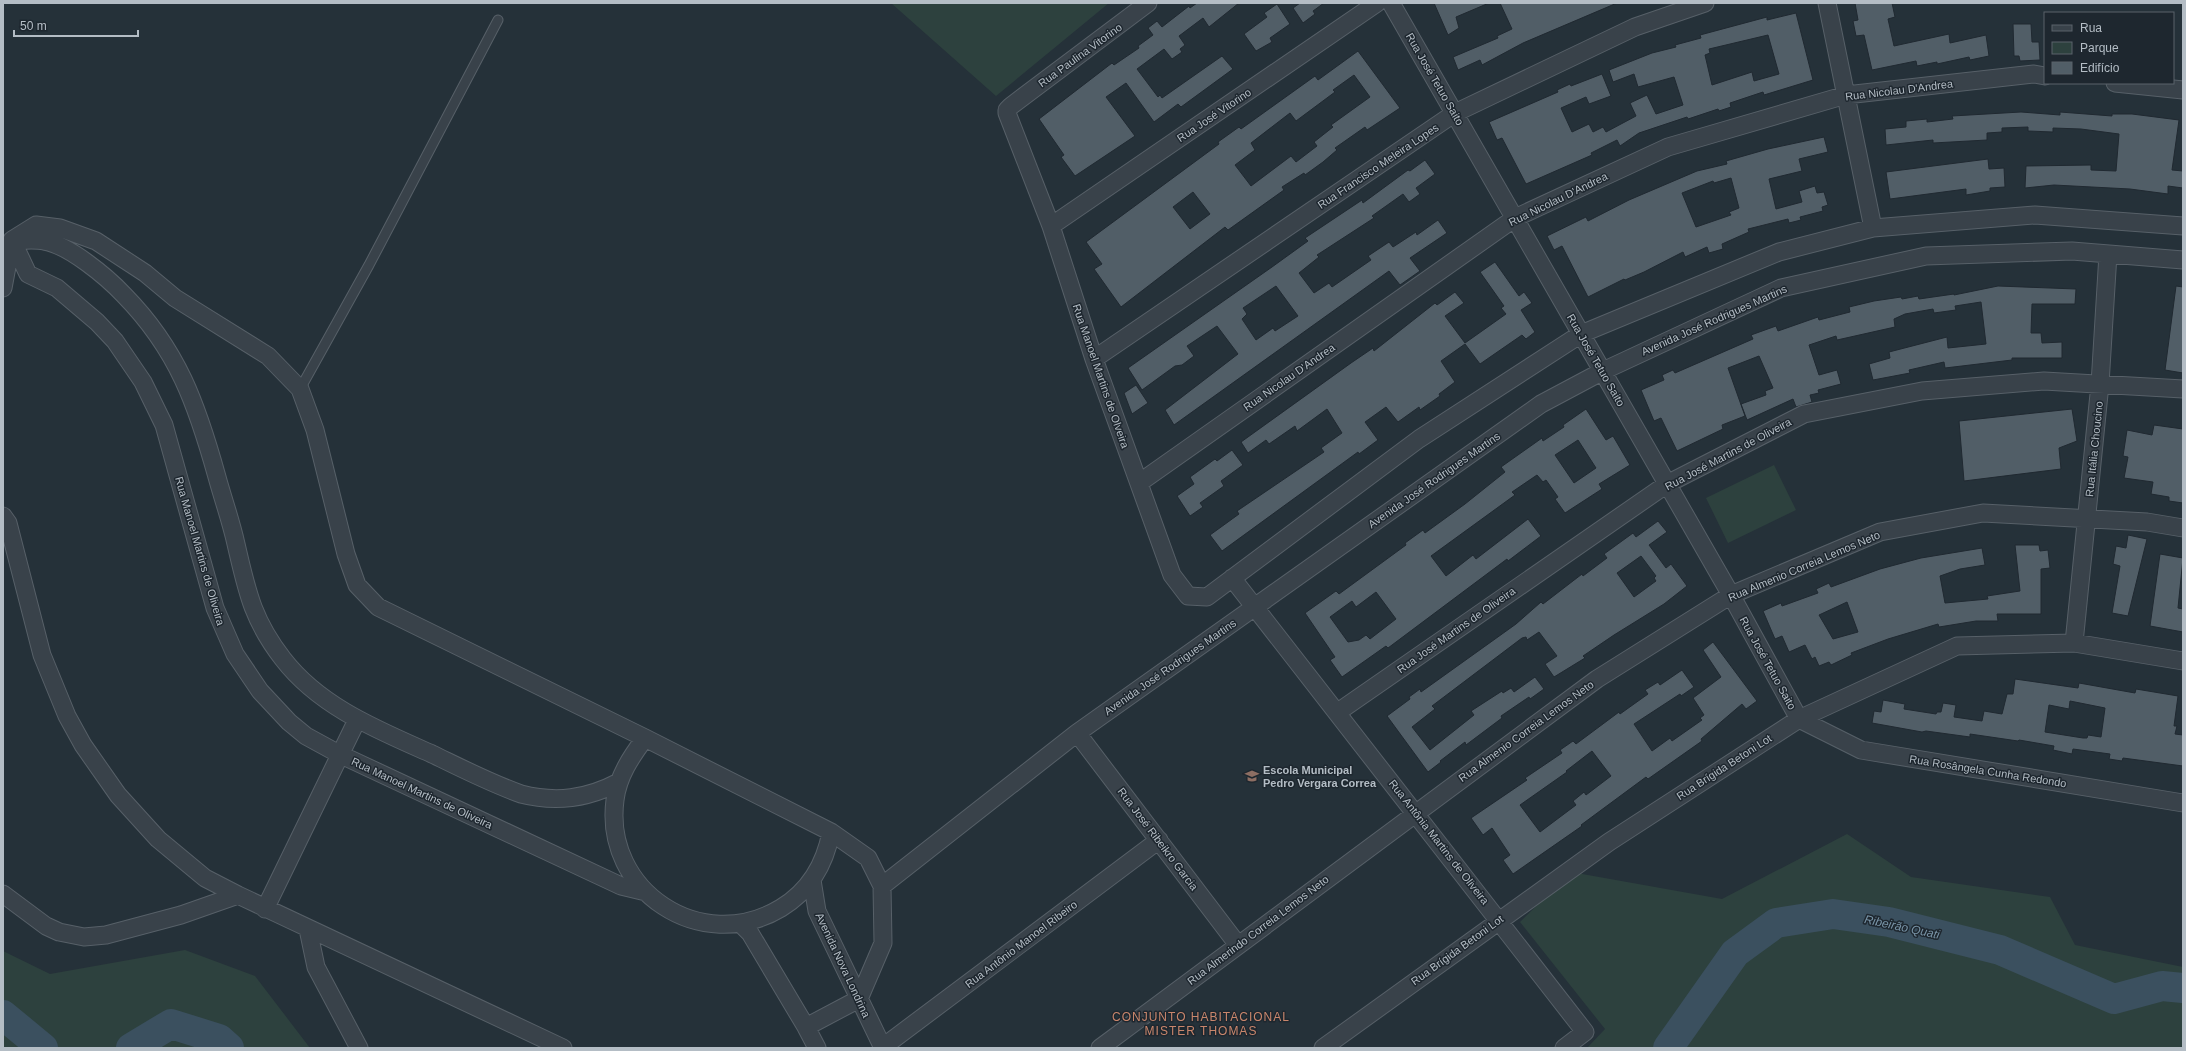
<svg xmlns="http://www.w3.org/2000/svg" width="2186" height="1051" viewBox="0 0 2186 1051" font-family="Arial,sans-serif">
  <rect width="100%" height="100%" fill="#253139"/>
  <path fill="#2d413e" d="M891,3H1109L996,96Z
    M1774,465L1796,510L1728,543L1706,498Z
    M1847,834L1911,877L2050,897L2075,945L2183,967V1048H1587L1605,1029L1520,922L1571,872L1722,899Z
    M185,950L255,976L310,1048H3V951L50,974Z"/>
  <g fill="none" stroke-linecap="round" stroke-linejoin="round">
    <path stroke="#3b505f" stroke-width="30" d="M3,1015L43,1048
      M131,1048L171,1024L219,1039L229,1048
      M1668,1048L1735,953L1776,923L1833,914L1889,922L2000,950L2114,999L2162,986L2183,988"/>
  </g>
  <path fill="#515e67" stroke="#202931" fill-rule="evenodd" d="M1197,3H1239L1209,27L1203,18L1179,36L1185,45L1180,49L1182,52L1172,59L1164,49L1137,69L1158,97L1160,95L1162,98L1222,56L1233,69L1181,107L1178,104L1154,122L1126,83L1106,97L1135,136L1075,176L1061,157L1064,155L1039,119L1112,63L1114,65L1139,48L1138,46L1153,35L1148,28L1157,21L1162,27L1189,6L1190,8Z
    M1300,3H1324L1313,11L1315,14L1303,23L1293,8Z
    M1434,3H1489L1456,17L1459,28L1448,35Z
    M1500,3H1617L1523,43L1482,65L1480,60L1458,70L1453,57L1498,38L1497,36L1512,29Z
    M1855,3H1892L1895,17L1888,19L1894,46L1949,34L1950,43L1986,35L1989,56L1970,60L1969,57L1937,64V62L1917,66L1916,61L1872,70L1864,35L1856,36L1853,21L1858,20Z
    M1277,4L1290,24L1270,38L1272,42L1256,51L1244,34L1267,17L1264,13Z
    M1796,13L1813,80L1764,95L1763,92L1730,103L1731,107L1719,111L1718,109L1688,119L1687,117L1639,133L1620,146L1617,140L1591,153L1592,155L1526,184L1502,138L1497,140L1489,122L1558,92L1557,90L1570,84L1571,86L1602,74L1611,96L1589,104L1586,97L1561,108L1572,132L1589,124L1593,132L1603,127L1606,132L1636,116L1630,103L1647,95L1656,114L1683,105L1674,77L1638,87L1634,74L1613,82L1609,70L1652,53L1676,47L1675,45L1701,38L1700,35L1767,17V20ZM1768,35L1779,74L1754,81L1752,72L1712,85L1705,55L1710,53L1709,49Z
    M2013,24H2031L2032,42H2039L2040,60L2020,61L2019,56H2014Z
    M1358,51L1400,108L1367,130L1365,127L1335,148L1337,150L1323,162L1305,175L1304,173L1282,187L1284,190L1228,230L1225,227L1121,307L1094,269L1102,264L1086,242L1219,144L1218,142L1239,127L1241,129L1315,76L1318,80ZM1354,75L1370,97L1331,125L1333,127L1314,142L1317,146L1296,162L1291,156L1251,186L1235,165L1255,150L1251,143L1290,113L1296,121L1335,92L1333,90ZM1193,192L1210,214L1190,229L1173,207Z
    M2021,112L2060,115V112L2112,116V114H2132L2179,120L2172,170L2183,171V188L2168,186V194L2130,189L2054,185L2025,188L2026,166L2091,165V170L2116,171L2119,134L2081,129L2053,128V132L2028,131V127L2002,128V132L1987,133V140L1933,143V140L1886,145L1885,129L1906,127V121L1927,119V122L1953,119L1952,116Z
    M1824,137L1828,152L1799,159L1802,171L1769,179L1776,209L1802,202L1799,191L1815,186L1817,193L1824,192L1828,205L1822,207L1823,211L1800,217L1801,220L1789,223L1788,219L1748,229L1749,232L1722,244L1723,249L1709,253L1707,247L1685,257L1683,252L1644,272L1625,280L1624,279L1588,297L1562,246L1554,250L1547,236L1586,217L1588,221L1629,200L1697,171L1727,164L1726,161L1768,149ZM1731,178L1739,208L1729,212L1731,215L1696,227L1682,193L1713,181L1714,183Z
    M1988,159L1989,169L2004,168L2005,187L1990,188V191L1966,195V189L1890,199L1886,172Z
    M1425,160L1435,174L1416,188L1420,194L1409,202L1403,194L1372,216L1374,218L1317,255L1319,257L1299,273L1314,293L1329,283L1332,287L1371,260L1368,256L1389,242L1393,247L1416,232L1417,235L1438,220L1447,233L1410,258L1420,271L1400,285L1389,271L1174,425L1165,410L1238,354L1217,326L1187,346L1194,356L1182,365L1175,366L1142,390L1128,368L1272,267L1308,241L1305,238L1362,200L1363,203L1408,170L1410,171ZM1276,286L1298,316L1275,331L1273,328L1256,340L1242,319L1247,314L1243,308Z
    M1495,262L1519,296L1524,292L1532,303L1521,310L1535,332L1526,339L1522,335L1480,364L1465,344L1441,361L1455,382L1439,394L1440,396L1420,410L1419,407L1398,422L1386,407L1365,422L1378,440L1359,454L1358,452L1222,551L1210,535L1239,514L1237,511L1324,452L1321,448L1342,433L1327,409L1297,431L1295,426L1269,444L1266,440L1248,453L1241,442L1351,363L1373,348L1374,351L1435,303L1437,305L1455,292L1464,303L1445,316L1465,343L1506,314L1501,308L1504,306L1480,272Z
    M1998,286L2076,289L2075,304H2032L2031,333H2041L2042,343L2062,342V358H2012V360L1945,368L1944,362L1909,370L1910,373L1873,380L1869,364L1890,358L1889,352L1947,337L1948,348L1986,344L1981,302L1955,306L1956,310L1934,313L1933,309L1905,314L1894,319L1895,327L1837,340L1836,336L1809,345L1819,375L1837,370L1841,384L1818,390L1819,393L1810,395L1812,402L1796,407L1793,399L1747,420L1741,404L1766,395L1765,391L1773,388L1759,356L1728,368L1745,416L1722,425L1723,429L1677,451L1661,418L1654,421L1641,390L1664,380L1662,375L1673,370L1675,373L1753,339L1751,335L1776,326L1778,331L1818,317L1819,320L1850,312L1849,307L1874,301L1901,297L1902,299L1918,296L1919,299L1954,294V295Z
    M2176,286L2183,287V373L2165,370Z
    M1136,385L1148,403L1132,414L1124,393Z
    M1586,409L1606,440L1613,436L1630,465L1599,484L1602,489L1565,513L1555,499L1558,497L1546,480L1543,482L1537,475L1512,492L1515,495L1431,556L1446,576L1473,555L1476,559L1528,519L1541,536L1508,561L1507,559L1388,648L1386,646L1342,677L1330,660L1335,657L1305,613L1336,591L1339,594L1406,545L1405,543L1423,530L1425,533L1465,504L1505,472L1501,467L1542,438L1543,441L1564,427L1563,425ZM1578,440L1596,468L1574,483L1555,455ZM1376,592L1396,619L1370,639L1366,635L1359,640L1348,642L1330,617L1352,601L1356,607Z
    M2072,409L2077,441L2059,448L2061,469L1964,481L1959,421Z
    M2154,425L2183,429V503L2169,501V497L2151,494L2153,482L2124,478L2128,457L2123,456L2127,430L2152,435Z
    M1232,450L1243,465L1221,481L1224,486L1200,503L1203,507L1190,516L1177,496L1194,484L1190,477L1215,459L1217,461Z
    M1658,521L1667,532L1649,545L1666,568L1671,564L1687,586L1664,604L1614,635L1583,656L1585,658L1554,677L1545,664L1557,656L1539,632L1527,640L1526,637L1522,638L1432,706L1435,709L1412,727L1430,750L1474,715L1471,711L1502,691L1503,693L1511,688L1514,692L1535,677L1544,689L1530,699L1529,697L1501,716L1502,718L1466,745L1465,742L1440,761L1441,762L1428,772L1387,716L1410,699L1409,697L1420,689L1421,692L1516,624L1541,602L1543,604L1582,574L1583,576L1607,558L1604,554L1633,533L1636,537ZM1641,556L1656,576L1654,578L1656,581L1634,597L1617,573Z
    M2128,535L2147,539L2128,616L2112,613L2120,566L2113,564L2116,546L2126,548Z
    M2015,545H2039L2040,551L2048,550L2050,568L2041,569V614H1997L1998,621H1976L1939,627L1938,624L1888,639L1851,653L1852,655L1831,665L1829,662L1819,666L1815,657L1812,659L1805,645L1789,652L1782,636L1775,639L1763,611L1781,603L1782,606L1818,593L1816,589L1829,583L1831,587L1880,569L1921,558L1982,548L1985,565L1960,569L1940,576L1945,603L1988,599L1987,596L2020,591ZM1847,602L1858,632L1833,639L1819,615Z
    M2160,554L2183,558L2178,608L2183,609V632L2150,626Z
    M1713,642L1757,701L1746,709L1742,704L1701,739L1702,741L1648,779L1646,777L1581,825L1582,826L1513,874L1503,860L1510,855L1492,828L1483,835L1471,818L1527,780L1525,778L1562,753L1560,750L1573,741L1576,744L1619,712L1620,714L1648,694L1645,690L1658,682L1660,685L1682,670L1694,687L1681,696L1680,694L1634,724L1652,751L1670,738L1672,741L1702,720L1700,718L1704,715L1693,698L1721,677L1703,650ZM1592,751L1611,776L1586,795L1584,792L1573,801L1576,805L1540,832L1520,805L1567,772L1566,771Z
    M2015,679L2078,688L2079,683L2135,693L2136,689L2178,696L2174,726H2177L2175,734L2183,735V766L2123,758L2122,761L2109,759L2110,754L2073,749L2072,754L2053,750L2054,746L2019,740L2018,741L1970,734V737L1926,731L1922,732L1872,723L1874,711L1881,712L1883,700L1905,704L1904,709L1936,714L1937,712H1941L1943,703L1956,705L1954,717L1982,721L1984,711L2002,714L2007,694H2013ZM2070,701L2105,708L2101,737L2088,735L2087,738H2083L2045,732L2049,705L2069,709Z"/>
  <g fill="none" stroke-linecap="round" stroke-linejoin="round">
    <defs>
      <path id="service" d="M300,389L369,265L498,20"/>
      <path id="minor" d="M1148,3L1011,106L1007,110V113L1051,226L1094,359L1172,575L1188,596L1207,597L1419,439L1581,334L1779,252L1873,228L2035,215L2183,226
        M1391,3L1731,595L1799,719L1861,750L2183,803
        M1827,3L1873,228
        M2115,83L2183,90
        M1051,226L1377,3
        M12,240L28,274L57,288L97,322L115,341L143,382L164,425L215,608L235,654L260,691L289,722L306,736L339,754L621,886L646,892
        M12,240C22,241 34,239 44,241C69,245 107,277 124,295C178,350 197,405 217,477C223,499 231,521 236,544C247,591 252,619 283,659C320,707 378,730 432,754C461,768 490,783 521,794C556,803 587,799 619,782
        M3,288L12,240L36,225L60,228L96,241L145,273L175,298L268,356L300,389L315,430L346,554L357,585L378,607L645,738L831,832L868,858L882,886L883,943L859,999L806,1027
        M1094,359L1455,113L1635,27L1705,3
        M1139,483L1515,218L1668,147L1846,95L2034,74L2045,76
        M3,516L8,523L42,655L67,716L83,745L118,795L158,839L205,878L238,895L563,1048
        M1232,578L1585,1032L1564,1048
        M2074,643L2100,384L2108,254
        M1338,712L1667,484L1804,414L1922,391L2044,381L2183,389
        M1077,733L1238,945
        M645,738C631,757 618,776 615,800C603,891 701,956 781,908C809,891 825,864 831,832
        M812,880L817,911L883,1048
        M882,886L1077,733L1541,404L1603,371L1781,288L1926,256L2072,251L2183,260
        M3,894L46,926L59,932L84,937L106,935L181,915L238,895
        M265,909L357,720
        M740,923L750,933L806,1027L817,1048
        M308,929L316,967L359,1048
        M883,1047L1159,840
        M1100,1048L1597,679L1731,595L1880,532L1983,513L2147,522L2183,528
        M1323,1048L1609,842L1799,719L1957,646L2074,643L2183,661"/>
    </defs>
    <use href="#service" stroke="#576068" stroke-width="11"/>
    <use href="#minor" stroke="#576068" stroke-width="19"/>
    <use href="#service" stroke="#39424a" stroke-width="9"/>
    <use href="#minor" stroke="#39424a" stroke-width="17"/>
  </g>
  <defs>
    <symbol id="school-bare" viewBox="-9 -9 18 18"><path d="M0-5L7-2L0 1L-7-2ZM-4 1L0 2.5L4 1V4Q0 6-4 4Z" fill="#8d6e63" stroke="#1e272f" stroke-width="2.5" paint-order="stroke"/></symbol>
  </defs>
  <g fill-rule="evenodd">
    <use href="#school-bare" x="1242" y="766" width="20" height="20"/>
  </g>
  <g text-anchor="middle" stroke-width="3" stroke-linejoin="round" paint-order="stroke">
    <g font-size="11" fill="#b4bdc5" stroke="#1e272f">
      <text transform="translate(1080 55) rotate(-36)" y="4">Rua Paulina Vitorino</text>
      <text transform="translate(1435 79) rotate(60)" y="4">Rua José Tetuo Saito</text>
      <text transform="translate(1899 90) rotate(-7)" y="4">Rua Nicolau D'Andrea</text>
      <text transform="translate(1214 115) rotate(-34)" y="4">Rua José Vitorino</text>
      <text transform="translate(1378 166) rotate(-34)" y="4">Rua Francisco Meleira Lopes</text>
      <text transform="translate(1558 199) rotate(-26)" y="4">Rua Nicolau D'Andrea</text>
      <text transform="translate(1714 320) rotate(-24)" y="4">Avenida José Rodrigues Martins</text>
      <text transform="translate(1596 360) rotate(60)" y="4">Rua José Tetuo Saito</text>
      <text transform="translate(1101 376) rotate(71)" y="4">Rua Manoel Martins de Olveira</text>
      <text transform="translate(1289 377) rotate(-35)" y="4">Rua Nicolau D'Andrea</text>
      <text transform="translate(2094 449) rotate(-84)" y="4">Rua Itália Choucino</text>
      <text transform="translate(1728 454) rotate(-28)" y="4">Rua José Martins de Oliveira</text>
      <text transform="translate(1434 480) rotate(-35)" y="4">Avenida José Rodrigues Martins</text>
      <text transform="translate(200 551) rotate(74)" y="4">Rua Manoel Martins de Oliveira</text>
      <text transform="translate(1804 566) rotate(-23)" y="4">Rua Almenio Correia Lemos Neto</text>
      <text transform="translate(1456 630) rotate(-35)" y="4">Rua José Martins de Oliveira</text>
      <text transform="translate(1768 663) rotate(61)" y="4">Rua José Tetuo Saito</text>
      <text transform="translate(1170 667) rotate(-35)" y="4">Avenida José Rodrigues Martins</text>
      <text transform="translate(1526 731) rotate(-36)" y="4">Rua Almenio Correia Lemos Neto</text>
      <text transform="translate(1724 767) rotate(-33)" y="4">Rua Brígida Betoni Lot</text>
      <text transform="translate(1988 771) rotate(9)" y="4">Rua Rosângela Cunha Redondo</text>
      <text transform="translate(422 793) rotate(25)" y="4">Rua Manoel Martins de Oliveira</text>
      <text transform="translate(1158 839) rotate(53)" y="4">Rua José Ribeikro Garcia</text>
      <text transform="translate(1439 842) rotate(52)" y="4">Rua Antônia Martins de Oliveira</text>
      <text transform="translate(1258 930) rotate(-37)" y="4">Rua Almerindo Correia Lemos Neto</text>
      <text transform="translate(1021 944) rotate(-37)" y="4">Rua Antônio Manoel Ribeiro</text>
      <text transform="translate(1457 950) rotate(-36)" y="4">Rua Brígida Betoni Lot</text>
      <text transform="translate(843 965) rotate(65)" y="4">Avenida Nova Londrina</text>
    </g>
    <g font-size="11" font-weight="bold" fill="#b4bdc5" stroke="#1e272f" text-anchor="start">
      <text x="1263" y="774">Escola Municipal<tspan x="1263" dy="13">Pedro Vergara Correa</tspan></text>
    </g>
    <g font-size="12" font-style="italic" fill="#7893a6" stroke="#1e272f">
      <text transform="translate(1902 927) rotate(12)" y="4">Ribeirão Quati</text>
    </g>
    <g font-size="12" letter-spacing="1" fill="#c9866c" stroke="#1e272f">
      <text x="1201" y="1021">CONJUNTO HABITACIONAL<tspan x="1201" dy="14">MISTER THOMAS</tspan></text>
    </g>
  </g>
  <rect width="2186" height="1051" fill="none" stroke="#b4bdc5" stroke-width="8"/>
  <rect x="2044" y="12" width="130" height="72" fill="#1e272f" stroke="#5a636b"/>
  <rect x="2052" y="25" width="20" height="6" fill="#39424a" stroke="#5a636b"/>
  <text x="2080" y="32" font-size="12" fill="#b4bdc5">Rua</text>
  <rect x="2052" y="42" width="20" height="12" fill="#2d413e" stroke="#5a636b"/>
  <text x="2080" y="52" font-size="12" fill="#b4bdc5">Parque</text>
  <rect x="2052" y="62" width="20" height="12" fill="#515e67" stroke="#5a636b"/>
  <text x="2080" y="72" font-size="12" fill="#b4bdc5">Edifício</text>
  <path d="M14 30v6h124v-6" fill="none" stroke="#b4bdc5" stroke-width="2"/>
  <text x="20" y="30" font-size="12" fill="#b4bdc5" stroke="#1e272f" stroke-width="3" paint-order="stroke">50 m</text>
</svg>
